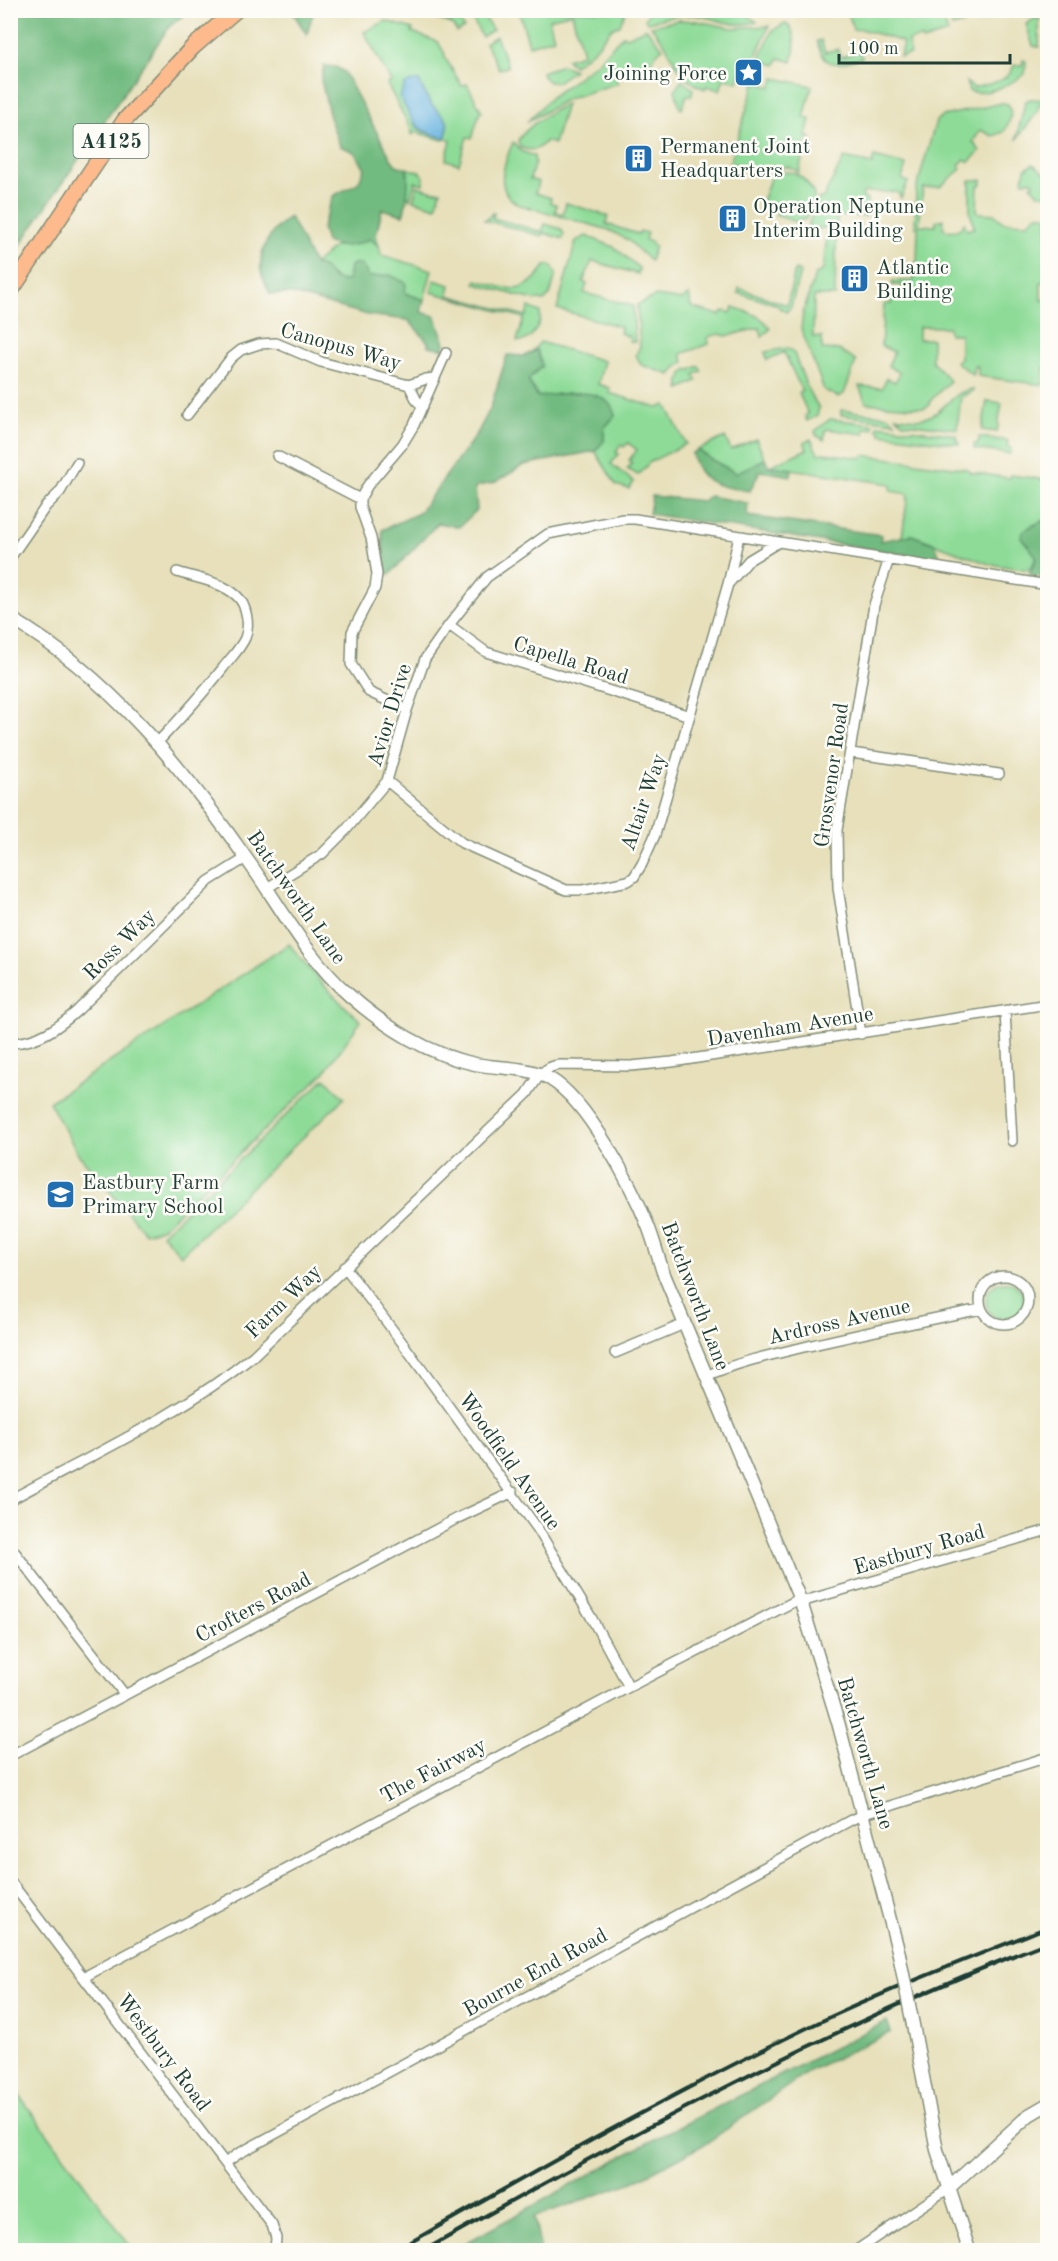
<svg xmlns="http://www.w3.org/2000/svg" width="1058" height="2261" viewBox="0 0 1058 2261" font-family="'Old Standard TT',serif">
  <rect width="100%" height="100%" fill="#fdfcf7"/>
  <filter id="ink" filterUnits="userSpaceOnUse"><feTurbulence type="fractalNoise" baseFrequency=".0167" numOctaves="2"/><feDisplacementMap in="SourceGraphic" scale="12" xChannelSelector="R" yChannelSelector="G"/><feConvolveMatrix kernelMatrix="1 2 1 2 8 2 1 2 1" color-interpolation-filters="sRGB"/></filter>
  <filter id="wash" filterUnits="userSpaceOnUse"><feTurbulence type="fractalNoise" baseFrequency=".008" numOctaves="4" result="noise"/><feDisplacementMap in="SourceGraphic" scale="24" xChannelSelector="R" yChannelSelector="G"/><feGaussianBlur stdDeviation="1.35" result="paint"/><feColorMatrix in="noise" values="0 0 0 0 0 0 0 0 0 0 0 0 0 0 0 0 0 1.4 0 .05"/><feComposite in="paint" operator="in"/></filter>
  <g filter="url(#wash)">
    <rect width="100%" height="100%" fill="#e7e0bb"/>
    <path fill="#8edb98" stroke="#568c66" stroke-width="1.5" d="M740,10L757,22C732,28 723,20 700,16C682,13 665,18 647,22L645,19L650,11Z
      M415,11H450L458,17L464,28L457,32L452,24L418,13L417,15L414,14Z
      M468,11H480L493,30L482,37Z
      M519,11V10L626,11L619,26L612,28L595,49L574,65L566,59L583,54L572,13L549,19L554,38L529,45Z
      M848,11H941L948,33L922,41L921,38L908,41L910,54L900,57L903,42L861,29L853,30Z
      M944,11V10L1008,11L952,27L948,14H945Z
      M1039,16V47L1033,46L1026,24Z
      M679,20L697,21L732,28L769,26L751,67L743,65L738,82L724,78L720,90L706,86L705,89C683,81 676,65 666,46C662,39 656,33 651,26Z
      M386,21L413,29L412,32L438,42L445,54L444,56L462,86L467,84L482,112H480L472,138L467,137L459,164L446,160L451,140L445,138C453,117 442,117 431,104C426,97 423,89 419,81L414,124L421,131L444,138L443,140L414,132L413,135L410,133L412,131L387,84L391,82L364,32Z
      M785,23C798,30 795,50 792,62L779,58L776,65L761,60L758,69L755,68L772,31Z
      M644,29H647L663,48C652,56 650,63 646,76L644,70L617,77L618,83L567,99L527,122L550,98L598,62L623,35L627,37Z
      M496,36L508,67L499,69L485,43Z
      M821,40L825,52L838,49L840,57L860,52L862,58C836,64 825,71 817,41Z
      M1023,60L1026,61L1025,74C1011,84 985,97 969,91L966,82L974,88C989,83 1009,83 1014,65H1022Z
      M562,65L574,70L557,82H549L543,76L542,72Z
      M775,78L812,86L804,118L810,119L806,136L811,138L807,139L799,172L789,167L752,169L730,163L755,82L771,87Z
      M682,80L693,89L691,96L687,95L682,109L680,108L675,90Z
      M1030,99L1047,100V103L1039,104L1038,111L1017,139C1017,136 1024,106 1026,101Z
      M1002,103L1008,104C1014,114 1009,123 1004,132L993,136L980,130L973,142L980,151L969,162L965,159L959,165L961,169L940,187L923,188L919,225L936,226V221L943,219L944,230C954,231 959,232 964,223L967,230L974,228L970,211V180H982V184L978,186L977,211L980,213L994,214L1003,222L1028,223L1037,215H1047V282H1041V300H1048V367L1044,368L1043,385L978,376V366H974L973,375L956,362L960,358V334H949L948,327H919V339H932V361L950,381L931,400L930,405L924,408L866,403L859,386L882,388L887,378L895,382L900,373L888,366L894,352L881,346L884,304H891L892,296L900,294V292H908V289H902V285H892L893,281H914V263H917L918,227H915L916,190L936,121L943,116Z
      M566,104L554,144L546,141C539,150 530,152 520,147L518,140C530,124 548,113 566,104Z
      M513,142L521,151L534,156L535,162L530,179L539,182L535,193L551,198L550,202L557,205L555,212L563,214L566,203L608,216L606,224L638,234L640,231L647,233L645,240L652,242V245L655,246L650,261L628,240L609,230L520,205C492,192 504,163 513,142Z
      M874,157L906,165L902,179L908,182L901,198L897,192H864L862,197L867,200V216H837L835,296H814L813,337H822V349L839,350L856,361L844,394L838,397L824,390L801,329L803,313L815,275L823,270L828,227L808,231L807,228L819,198H823L844,158L872,164Z
      M1033,164L1047,175V194C1039,196 1036,192 1031,186L1034,183L1033,181H1023L1025,169Z
      M406,168L420,172L424,177L423,184L415,182L410,199L407,194L408,173Z
      M791,172C801,174 816,189 814,201C813,207 808,214 806,219L795,222L776,215L777,211L765,207L763,211L759,210L772,173Z
      M417,186L433,191H441L436,207L413,200Z
      M492,213H494L493,218L542,232L545,224L561,229L564,234L563,239L544,233L542,236L484,220L491,216Z
      M586,236L614,247L639,268L638,274L592,261L583,282L587,284L584,293L633,306L635,342L629,341L630,337L620,333L621,327L557,309L576,241Z
      M370,239L379,246L381,255L432,270L424,300L405,293L369,277L366,271L350,266L348,281C333,282 328,269 314,265L335,246H347Z
      M548,265L552,266L556,274L550,295L544,301L530,299L475,284L476,280C511,289 522,299 545,266Z
      M795,270L800,272L791,307L786,312L775,304L738,293L739,288L787,305Z
      M434,280L450,285L448,295L526,316L529,307L540,312C542,324 530,344 517,341L524,318L431,292Z
      M689,294L691,307L719,315L724,311L731,313L733,307C747,312 763,315 770,329L762,337L760,328L726,336L719,334L708,337L709,344L681,354L684,362L676,368L671,375L641,365L636,355L640,346L637,305L656,296L682,300Z
      M540,342L604,361L598,384L610,388L609,393L658,408L666,405L686,444L650,462L638,475L627,469L632,463L629,460L637,450L628,443L624,447L621,445L616,452L619,454L611,464L634,482L629,489L616,485L595,451L604,441V428L615,416L568,393L539,397L528,380L542,366L537,350L532,352Z
      M787,348L793,351L809,392L819,408L817,416L807,421L805,416L808,414L799,393L802,391L784,352L767,360L765,352Z
      M699,366L702,371L694,375L697,381L680,389C679,380 681,375 687,369L688,371Z
      M973,389V391L961,397L957,429L903,423L896,416C905,418 916,420 924,418C944,414 951,391 973,389Z
      M987,401L1002,403L997,432L982,430Z
      M841,410L889,416L895,422L841,415Z
      M830,419L873,424V429L865,428L864,434L826,429L824,440L816,435L815,431Z
      M878,425L956,435V440L959,441V444L880,434V430H877Z
      M725,437L731,450L756,439L765,459L736,473L712,460L698,450Z
      M979,437L1008,441L1007,447L1011,448L1010,454L974,449V444H978Z
      M811,439L818,454L823,453L862,458L863,455L968,469L969,472L1009,478L1010,475L1047,480V519L1031,526L1021,537L1037,557L1029,570L989,564L912,535L902,537L908,494L891,491V484L770,466L807,449L804,442Z
      M289,944C311,972 334,998 361,1021L324,1073L161,1229L145,1233L79,1155L49,1102Z
      M325,1078L344,1098L181,1255L162,1234Z
      M986 1301a19 19 0 1 1 38 0a19 19 0 1 1-38 0Z
      M10,2084H11L133,2250H11Z"/>
    <path fill="#72bb80" stroke="#487c5a" stroke-width="1.5" d="M11,10L189,11L169,27L11,258Z
      M292,11H313L314,13L311,19L307,35Z
      M324,66L336,67L344,72L392,160L396,165L406,168C410,178 407,204 403,215L382,209L376,235L379,246L370,239C355,246 342,249 326,242L322,228L333,196L358,183L365,168L354,152L340,146L331,122L321,80Z
      M290,217L314,264L324,268L335,280L348,281L350,266L354,264H361L369,277L390,275L406,283L405,293L424,300L421,312L435,316L445,343L444,349L428,346V342L408,320L368,315L292,294H270C267,287 262,278 261,271C258,248 273,228 290,217Z
      M537,350L542,366L528,380L536,395L539,397C563,393 609,384 615,416L604,428V441L595,451L524,465L496,482L475,487L477,510L459,527L438,523L390,574L385,572L382,530L419,513L478,432L490,409L507,355L524,356Z
      M698,450L712,460L736,473L765,459L769,466L792,469L791,476L760,471L750,491C722,487 698,485 692,453Z
      M652,496L703,501L709,496L748,503L747,516L881,535L880,541L912,535L935,544L941,560L649,514Z
      M1047,519V578L1029,575L1037,557L1021,537L1024,530Z
      M887,2021L891,2032L811,2070L705,2144L633,2182L534,2217L541,2250H453L645,2144Z"/>
    <path fill="#66b2df" stroke="#42788a" stroke-width="1.5" d="M413,81H419C423,89 426,97 431,104C442,117 453,117 445,138C412,129 415,125 400,97L405,84Z"/>
  </g>
  <g filter="url(#ink)">
    <g fill="none" stroke-linecap="round" stroke-linejoin="round">
      <defs>
        <path id="minor" d="M409,385L426,379L435,378
          M187,415L231,358L241,350L259,344L276,343L321,362L409,385L417,401L423,406
          M277,456L360,499
          M10,558L46,506L60,492L77,463
          M729,583L749,560L777,543
          M449,625L486,652L690,716
          M407,710L369,692L351,664L352,632L375,588L377,574L371,538L360,507V499L368,485L402,445L414,425L446,353
          M156,744C180,719 202,695 223,668C230,659 240,649 245,638C250,626 247,605 237,596C222,582 196,578 177,572
          M851,753L999,774
          M387,781L462,843L566,890H583L628,881L634,877L642,864L655,835L728,584L739,536
          M267,888L322,854L346,830L387,781L407,710L425,659L449,625L487,577L548,534L623,519H635L1048,585
          M1005,1011L1012,1141
          M861,1034L838,888L837,830L874,605L889,559
          M10,1043C38,1043 59,1027 78,1010L209,881L246,858
          M345,1267L404,1345L537,1528L591,1617L629,1687
          M980 1300a24 24 0 1 1 48 0a24 24 0 1 1-48 0Z
          M615,1353L684,1324
          M706,1376C738,1362 771,1355 804,1347C863,1333 922,1321 981,1309
          M10,1500C92,1455 180,1415 253,1356L527,1094C536,1081 542,1066 560,1065L631,1066L672,1062L1048,1004
          M10,1546L125,1695
          M801,1602L1048,1530
          M10,1756L458,1518L513,1492
          M10,1881L272,2225L276,2238L275,2250
          M84,1977L629,1687L799,1599
          M225,2163L238,2154L851,1820L864,1814L1048,1757
          M857,2250L950,2187"/>
        <path id="tertiary" d="M10,618C108,675 184,769 248,861C281,907 307,958 349,995C384,1026 429,1055 475,1064C499,1069 528,1066 550,1079C587,1100 632,1186 648,1226C654,1241 658,1257 663,1272L801,1602L838,1722L899,1954
          M913,2025L937,2150L969,2250
          M950,2187L1029,2115L1048,2104"/>
        <path id="primary" d="M10,292L125,120L193,47L236,10"/>
      </defs>
      <use href="#minor" stroke="#838e78" stroke-width="12"/>
      <use href="#tertiary" stroke="#838e78" stroke-width="15"/>
      <use href="#primary" stroke="#838e78" stroke-width="18"/>
      <use href="#minor" stroke="#fff" stroke-width="9"/>
      <use href="#tertiary" stroke="#fff" stroke-width="12"/>
      <use href="#primary" stroke="#fcba8d" stroke-width="15"/>
      <path stroke="#1f3d34" stroke-width="4" d="M397,2250C532,2173 668,2095 809,2027C887,1990 967,1959 1048,1927
        M425,2250C626,2136 831,2026 1048,1942"/>
      <defs>
        <path id="tertiary-bridge" d="M899,1954L913,2025"/>
      </defs>
      <use href="#tertiary-bridge" stroke="#838e78" stroke-width="15" stroke-linecap="butt"/>
      <use href="#tertiary-bridge" stroke="#fff" stroke-width="12"/>
    </g>
  </g>
  <defs>
    <symbol id="sight-square" viewBox="-11 -11 22 22"><rect x="-9" y="-9" width="18" height="18" rx="4" fill="#1f6fb2" stroke="#fdfcf7"/><path d="M0-6L1.8-2.2L6-1.7L2.9 1.2L3.7 5.4L0 3.3L-3.7 5.4L-2.9 1.2L-6-1.7L-1.8-2.2Z" fill="#fff"/></symbol>
    <symbol id="building-square" viewBox="-11 -11 22 22"><rect x="-9" y="-9" width="18" height="18" rx="4" fill="#1f6fb2" stroke="#fdfcf7"/><path d="M-4-6H4V6H1V3H-1V6H-4ZM-2.5-4.3h1.7v1.8h-1.7ZM.8-4.3h1.7v1.8H.8ZM-2.5-1h1.7V.8h-1.7ZM.8-1h1.7V.8H.8Z" fill="#fff"/></symbol>
    <symbol id="school-square" viewBox="-11 -11 22 22"><rect x="-9" y="-9" width="18" height="18" rx="4" fill="#1f6fb2" stroke="#fdfcf7"/><path d="M0-5L7-2L0 1L-7-2ZM-4 1L0 2.5L4 1V4Q0 6-4 4Z" fill="#fff"/></symbol>
  </defs>
  <g fill-rule="evenodd">
    <use href="#sight-square" x="732" y="56" width="33" height="33"/>
    <use href="#building-square" x="622" y="142" width="33" height="33"/>
    <use href="#building-square" x="716" y="202" width="33" height="33"/>
    <use href="#building-square" x="838" y="262" width="33" height="33"/>
    <use href="#school-square" x="44" y="1178" width="33" height="33"/>
  </g>
  <g text-anchor="middle" stroke-width="5" stroke-linejoin="round" paint-order="stroke">
    <rect fill="#fdfcf7" stroke="#62766e" stroke-width="1.5" x="73.5" y="124" width="75" height="34" rx="4.5"/>
    <g font-size="20" font-weight="bold" fill="#1f3d34">
      <text x="111" y="148">A4125</text>
    </g>
    <g font-size="21" fill="#1f3d34" stroke="#fdfcf7" text-anchor="start">
      <text x="727" y="80" text-anchor="end">Joining Force</text>
      <text x="660" y="153">Permanent Joint<tspan x="660" dy="24">Headquarters</tspan></text>
      <text x="753" y="213">Operation Neptune<tspan x="753" dy="24">Interim Building</tspan></text>
      <text x="876" y="274">Atlantic<tspan x="876" dy="24">Building</tspan></text>
      <text x="82" y="1189">Eastbury Farm<tspan x="82" dy="24">Primary School</tspan></text>
    </g>
    <g font-size="21" fill="#1f3d34" stroke="#fdfcf7">
      <text transform="translate(341 346) rotate(16)" y="7">Canopus Way</text>
      <text transform="translate(571 660) rotate(17)" y="7">Capella Road</text>
      <text transform="translate(389 715) rotate(-73)" y="7">Avior Drive</text>
      <text transform="translate(831 775) rotate(-82)" y="7">Grosvenor Road</text>
      <text transform="translate(643 802) rotate(-71)" y="7">Altair Way</text>
      <text transform="translate(297 897) rotate(55)" y="7">Batchworth Lane</text>
      <text transform="translate(119 944) rotate(-45)" y="7">Ross Way</text>
      <text transform="translate(790 1026) rotate(-9)" y="7">Davenham Avenue</text>
      <text transform="translate(696 1296) rotate(69)" y="7">Batchworth Lane</text>
      <text transform="translate(283 1301) rotate(-44)" y="7">Farm Way</text>
      <text transform="translate(839 1321) rotate(-13)" y="7">Ardross Avenue</text>
      <text transform="translate(510 1461) rotate(55)" y="7">Woodfield Avenue</text>
      <text transform="translate(919 1549) rotate(-16)" y="7">Eastbury Road</text>
      <text transform="translate(253 1607) rotate(-28)" y="7">Crofters Road</text>
      <text transform="translate(866 1753) rotate(74)" y="7">Batchworth Lane</text>
      <text transform="translate(433 1770) rotate(-28)" y="7">The Fairway</text>
      <text transform="translate(535 1972) rotate(-29)" y="7">Bourne End Road</text>
      <text transform="translate(164 2052) rotate(53)" y="7">Westbury Road</text>
    </g>
  </g>
  <rect width="1058" height="2261" fill="none" stroke="#fdfcf7" stroke-width="36"/>
  <path d="M839 54v9h171v-9" fill="none" stroke="#1f3d34" stroke-width="3"/>
  <text x="848" y="54" font-size="18" fill="#1f3d34" stroke="#fdfcf7" stroke-width="4.5" paint-order="stroke">100 m</text>
</svg>
